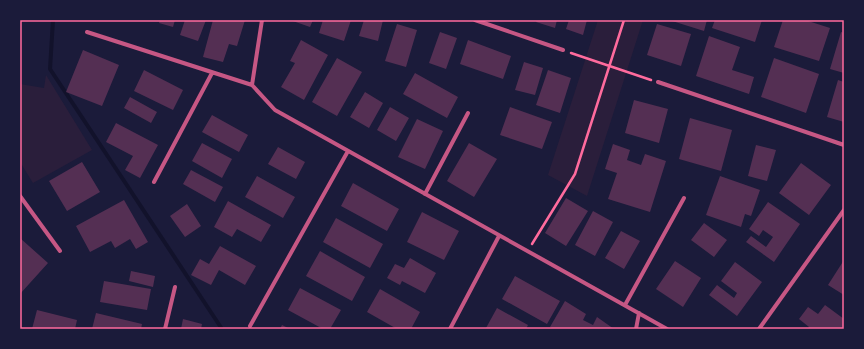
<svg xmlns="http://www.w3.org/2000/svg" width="864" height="349" viewBox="0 0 864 349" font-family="Quicksand,sans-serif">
  <rect width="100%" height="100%" fill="#1b1b3a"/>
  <path fill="#2a1e3b" d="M598,20H643L587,196L548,175Z
    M46,75L92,150L33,183L20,162V84L44,88Z"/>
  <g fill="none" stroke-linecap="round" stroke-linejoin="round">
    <path stroke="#12122b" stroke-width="4" d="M53,20L50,69L222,329"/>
  </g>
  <path fill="#542f53" d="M160,20H175L173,27L159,23Z
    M185,20H206L198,41L180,35Z
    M213,20H245L237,46L229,44L223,62L203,57Z
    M290,20H313L310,27Z
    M323,20H351L344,41L319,33Z
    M364,20H383L378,41L359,36Z
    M537,20H557L555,28L536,22Z
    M569,20H587L583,35L566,29Z
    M669,20H707L704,31Z
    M715,20H762L755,42L712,28Z
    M783,20H805L830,28L819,61L774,47Z
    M397,24L417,30L406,67L385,61Z
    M657,24L691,34L681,66L647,55Z
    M440,32L457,38L446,69L429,63Z
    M841,32L844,33V73L830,69Z
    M709,36L740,47L732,70L754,77L749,94L696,76Z
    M301,40L328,55L304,100L281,87L295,63L290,61Z
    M468,40L511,56L503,79L460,64Z
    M83,50L119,65L102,106L66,92Z
    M337,58L362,72L337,116L312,102Z
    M774,58L819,74L806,113L761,97Z
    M524,62L543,68L535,95L515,90Z
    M144,70L183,90L173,110L134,91Z
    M548,70L571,78L560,113L536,105Z
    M415,73L458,97L447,118L403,94Z
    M838,80L844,82V122L827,117Z
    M365,92L383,103L369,128L350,117Z
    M130,97L157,112L151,123L124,108Z
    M634,100L668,109L659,143L625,133Z
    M390,107L409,118L396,141L377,130Z
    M510,107L552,122L542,149L500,135Z
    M212,115L248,135L239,152L202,132Z
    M690,118L732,130L721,171L679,159Z
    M417,119L443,131L425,169L398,157Z
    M116,123L158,145L140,178L125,170L133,156L106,142Z
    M202,143L232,159L222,178L192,161Z
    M469,143L497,159L474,197L447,181Z
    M613,144L630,150L627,160L641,165L645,154L666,161L650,212L608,199L617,173L605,169Z
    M756,145L776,150L767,181L748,176Z
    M278,147L305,162L296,179L268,164Z
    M82,162L100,192L67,211L49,181Z
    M801,163L831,185L809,215L779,193Z
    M191,170L223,187L215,202L183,184Z
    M257,176L295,197L283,218L245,197Z
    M720,176L760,190L751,216L745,214L741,227L706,215Z
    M353,183L399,209L387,231L341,206Z
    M566,198L588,211L566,246L545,233Z
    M124,200L148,242L136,249L130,239L115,248L111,241L90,252L76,226Z
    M228,201L271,225L261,242L237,229L232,237L214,227Z
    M768,202L800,224L774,262L746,242L751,236L766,247L773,237L763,230L759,236L749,229Z
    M187,204L201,226L185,237L170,216Z
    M593,211L613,222L595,256L575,245Z
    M422,212L459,231L444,260L407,242Z
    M336,218L383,244L370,268L323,242Z
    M704,223L727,240L714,257L691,240Z
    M621,231L640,241L624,269L605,258Z
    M20,238L48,263L20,294Z
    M220,246L256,266L245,285L219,270L211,285L191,275L200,259L209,264Z
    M320,251L365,277L352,301L306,276Z
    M410,258L436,273L425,293L402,281L400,285L387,278L395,264L404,268Z
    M844,260V295L828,285Z
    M675,261L701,278L683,307L656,289Z
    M735,262L762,282L737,316L709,295L717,285L734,298L737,293L721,281Z
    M131,271L155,276L153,287L129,281Z
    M515,276L560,301L547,324L502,299Z
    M104,281L151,289L147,310L100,302Z
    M300,288L341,310L330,329H323L288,310Z
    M380,289L420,312L411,329H397L367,312Z
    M565,301L586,314L583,320L593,325L597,317L614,329H554L550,327Z
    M825,305L844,319V325L841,329H808L809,327L799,319L808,307L818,314Z
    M497,308L528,325L526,329L486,328Z
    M37,310L77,320L75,329H32Z
    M96,313L142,324L141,329H92Z
    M183,319L202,324L201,329H181Z
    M282,325L290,329H280Z"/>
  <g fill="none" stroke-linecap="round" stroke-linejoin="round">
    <path stroke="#ff6b9d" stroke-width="2.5" d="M571,53L651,80
      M532,244L575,174L624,20"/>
    <path stroke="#c65784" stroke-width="4" d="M262,20L252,85L275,110L667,329
      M475,20L563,50
      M87,32L252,85
      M658,82L844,145
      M154,182L212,73
      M425,194L468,113
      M20,196L60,251
      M625,305L684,198
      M250,326L348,151
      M165,329L175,287
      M450,329L499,236
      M636,329L639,313
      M759,329L844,210"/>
  </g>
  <rect width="864" height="349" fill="none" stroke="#1b1b3a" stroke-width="42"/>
  <rect x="21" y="21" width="822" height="307" fill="none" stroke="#ff6b9d" stroke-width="1.5"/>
</svg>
